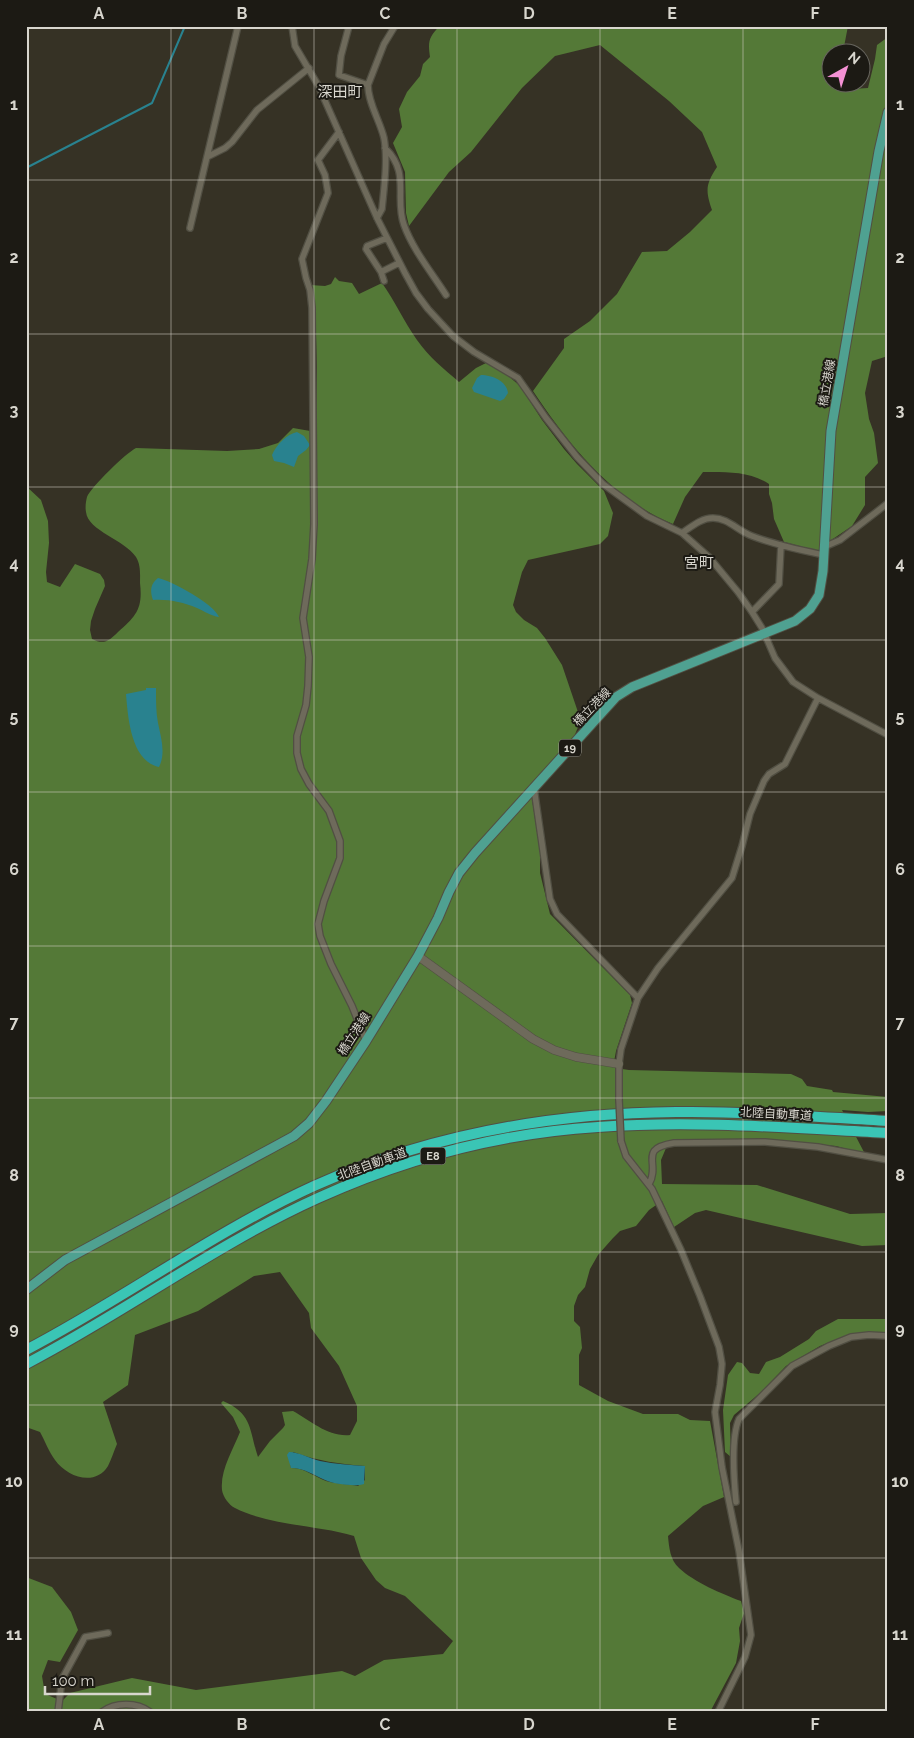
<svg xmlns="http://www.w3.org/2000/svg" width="914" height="1738" viewBox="0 0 914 1738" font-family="Raleway,'Noto Sans JP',sans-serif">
  <rect width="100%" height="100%" fill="#363225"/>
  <path fill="#547937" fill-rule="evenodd" d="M440,26H848L843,52H832V82L848,83L852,89L868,88L875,59L877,45L888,37V356L872,361L865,393L869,419L874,433L878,463L865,477V505L852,526L821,547L818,551L784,542L774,519L772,503L769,494V484C749,471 726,472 703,472L685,497L673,524C612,499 569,445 533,391L564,348V339L590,321L617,294L642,252L667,251L690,232L712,210C705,190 706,184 717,167L702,132L669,101L600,45L555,56L522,88L471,152L449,172L409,226L406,213L405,172L393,143L402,127L399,109L407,92L420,76L423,64L430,57C428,43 428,37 440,26Z
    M335,277L339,281L352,283L359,294L382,283C395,301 404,322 417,340C428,356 444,369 459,382L476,368L486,363L506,374L520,386L542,420L564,449L577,464L604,491L613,513L608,536L600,544L528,560L522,572L513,605L516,612L524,620L537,628L545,638L562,665L579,715L578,727L574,737L530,786L540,852V873L550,914L630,995L632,1003L616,1051L614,1062L622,1069L629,1070L791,1074L802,1079L807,1086L832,1090L833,1092L888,1097V1111L868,1112L842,1110L865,1154L836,1146L766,1140L669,1141L661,1160L662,1184L757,1185L850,1214L888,1213V1245L862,1246L706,1210L695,1213L674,1227L662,1201L649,1210L636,1226L620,1231L613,1238L598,1255L590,1269L585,1287L578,1295L574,1306V1321L580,1327L582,1348L579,1355V1385L608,1401L643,1414H678L690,1420L710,1421L724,1497L703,1506L668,1536C669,1547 670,1560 679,1568C694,1582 722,1594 741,1601L744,1613L739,1628L740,1641L736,1663L710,1712H26V1577L52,1587L71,1612L78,1630L60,1662L48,1660L42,1676L45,1694L62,1701L70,1693L132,1678L196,1690L342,1671L355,1676L384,1660L443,1654L453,1641L405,1596L385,1588L376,1580L361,1558L354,1536C318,1525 270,1526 235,1508C229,1505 223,1497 222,1490C220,1470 233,1450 240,1432L233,1417L221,1403L223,1401C253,1414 249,1430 258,1457L270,1441L283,1428L285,1425L282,1412L293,1411C311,1421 328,1437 350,1435L357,1421V1406L339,1366L311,1328L309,1313L280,1272L254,1276L198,1311L135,1335L128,1385L103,1402L117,1444C114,1451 111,1460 108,1466C95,1487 67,1477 55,1460C49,1452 45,1441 40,1432L26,1427V486L41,500L48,521L49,543L46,572L47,582L60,587L75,564L100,574L104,580L105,586L95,609L91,621L90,630L92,639C104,645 109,641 118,632C136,616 143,609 140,583C140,575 141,565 136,557C125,540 88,531 86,512C85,507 86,501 87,497C91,487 126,453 136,448L227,451L259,449L278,443L293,428L316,432L317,367L315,304L310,285L325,286L331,284ZM293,1452C317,1461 340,1464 365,1466V1480L358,1486C348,1484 336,1484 326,1481C313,1476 305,1468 291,1468L290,1460Z
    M838,1319H888V1334L869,1332L850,1334L820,1346L786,1366L760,1393L734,1415L730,1423L731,1457L725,1452L723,1410L728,1375L737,1362L742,1363L750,1373L759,1374L766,1362L780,1357L809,1339L816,1331Z"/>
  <path fill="#29828f" d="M481,375C492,375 507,381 508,393L504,399L500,401L474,392L472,388L477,378Z
    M297,432L304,436L310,445L306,450L298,456L294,467L284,463L274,461L272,455C276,445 287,434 297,432Z
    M158,578C172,581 214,604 219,617C211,616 204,611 197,608C182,602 169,599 153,600C150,592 150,584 158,578Z
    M146,688H156V691C156,701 156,713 158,723C161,738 166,753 159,767C131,761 128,718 126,694L146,690Z
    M289,1452C299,1452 311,1459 320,1461C335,1464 350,1465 365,1466L364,1484C356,1487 333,1484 325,1480C313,1475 305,1468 291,1468L287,1455Z"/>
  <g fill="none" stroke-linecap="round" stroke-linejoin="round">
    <path stroke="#29828f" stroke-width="2" d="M26,168L152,103L185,26"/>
    <defs>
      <path id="minor" d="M292,26L295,46L318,85L377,218L405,273L416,293L428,309L453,336L474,352L518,378L546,418L577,457L603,484L647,516L682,533L709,557L738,592L752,612L762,628L775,658L793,682L818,698L888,735
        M349,26L341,56L339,75L368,85
        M339,132L318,160L325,175L328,193L302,259L306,278L310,290L312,308L314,524L312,559L303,618L309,657L308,686L306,705L297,736V753L301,769L309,784L329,811L340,841V858L324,901L318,924L320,936L331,964L352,1006L366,1041
        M385,148C411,173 394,198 404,225C413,250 432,273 446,295
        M207,157L225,148L232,142L257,110L309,68
        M377,218L382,209C384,188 388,159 384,138C380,121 368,103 368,85L384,44L395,26
        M190,228L238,26
        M387,238L367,246L366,249L381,272L399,263
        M381,272L384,281
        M682,533C691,527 701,518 713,518C728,518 738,531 752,536C775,545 800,550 824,555
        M824,547L840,540L888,503
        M752,612L779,584L781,545
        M534,788L550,899L557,914L638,998
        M619,1100V1064L621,1049L638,998L658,968L732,878L742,846L750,814L764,781L769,774L785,764L818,698
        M621,1141L626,1156L652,1189L681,1250L700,1296L719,1347L722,1364L720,1385L715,1412L722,1467L739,1551L751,1635L745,1657L718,1712
        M649,1184C661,1163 637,1149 674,1143L765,1142L818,1147L888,1160
        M736,1502C734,1481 731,1437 739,1419L792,1366L805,1359L829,1346L851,1337L869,1335L888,1336
        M58,1712L62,1679L85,1637L108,1633
        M102,1712C115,1702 137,1702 150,1712"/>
      <path id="tertiary" d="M418,956L533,1039L554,1050L576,1057L619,1064"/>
      <path id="primary" d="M26,1290L65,1260L272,1148L294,1136L309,1123L326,1101L366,1041L418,956L438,918L449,892L459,873L475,853L616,697L632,687L795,621L810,609L819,595L823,571L831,431L879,151L888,112"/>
      <path id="motorway" d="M26,1350C124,1299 213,1232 314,1186C428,1135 552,1113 676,1112C747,1111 817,1117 888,1121
        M26,1364C126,1312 216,1244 318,1198C406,1158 502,1133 598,1127C695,1120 791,1128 888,1133"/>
    </defs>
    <use href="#minor" stroke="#514f43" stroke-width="8"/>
    <use href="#tertiary" stroke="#514f43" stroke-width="9"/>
    <use href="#primary" stroke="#514f43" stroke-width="11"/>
    <use href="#motorway" stroke="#514f43" stroke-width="12"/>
    <use href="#minor" stroke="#6e6a5b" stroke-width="5.5"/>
    <use href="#tertiary" stroke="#6e6a5b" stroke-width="8"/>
    <use href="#primary" stroke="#4fa191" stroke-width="9"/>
    <use href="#motorway" stroke="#3ac5b5" stroke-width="10"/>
    <defs>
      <path id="minor-bridge" d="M619,1100L621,1141"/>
    </defs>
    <use href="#minor-bridge" stroke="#514f43" stroke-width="8" stroke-linecap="butt"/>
    <use href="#minor-bridge" stroke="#6e6a5b" stroke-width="5.5"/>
  </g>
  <path fill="none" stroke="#d8d6ce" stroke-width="1" stroke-opacity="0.55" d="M171,26V1712M314,26V1712M457,26V1712M600,26V1712M743,26V1712M26,180H888M26,334H888M26,487H888M26,640H888M26,792H888M26,946H888M26,1098H888M26,1252H888M26,1405H888M26,1558H888"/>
  <g text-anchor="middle" stroke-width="4" stroke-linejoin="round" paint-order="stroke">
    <g fill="#1c1a14" stroke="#a09e96" stroke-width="1">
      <rect x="559" y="739.5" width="22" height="17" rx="4"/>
      <rect x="420.5" y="1147.5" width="25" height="17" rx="4"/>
    </g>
    <g font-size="11" font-weight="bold" fill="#d8d6ce">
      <text x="570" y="752">19</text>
      <text x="433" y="1160">E8</text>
    </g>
    <g font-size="12" fill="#d8d6ce" stroke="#1c1a14">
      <text transform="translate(827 383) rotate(-80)" y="4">橋立港線</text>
      <text transform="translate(592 707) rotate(-46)" y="4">橋立港線</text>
      <text transform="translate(354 1034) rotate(-57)" y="4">橋立港線</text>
      <text transform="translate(776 1114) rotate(3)" y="4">北陸自動車道</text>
      <text transform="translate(372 1164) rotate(-20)" y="4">北陸自動車道</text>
    </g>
    <g font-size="15" fill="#d8d6ce" stroke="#1c1a14">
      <text x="340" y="97">深田町</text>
      <text x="699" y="568">宮町</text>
    </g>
  </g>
  <rect width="914" height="1738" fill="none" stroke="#1c1a14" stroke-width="55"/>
  <g transform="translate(846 68) rotate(39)"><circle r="24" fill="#1c1a14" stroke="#67655e"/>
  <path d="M0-4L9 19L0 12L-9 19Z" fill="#f491d4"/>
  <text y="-8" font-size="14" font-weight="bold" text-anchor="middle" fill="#d8d6ce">N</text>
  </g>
  <path d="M45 1686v8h105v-8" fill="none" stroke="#d8d6ce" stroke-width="2.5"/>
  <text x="52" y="1686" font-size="15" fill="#d8d6ce" stroke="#1c1a14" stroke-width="4" paint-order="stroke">100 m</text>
  <rect x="28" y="28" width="858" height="1682" fill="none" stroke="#d8d6ce" stroke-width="2"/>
  <g font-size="16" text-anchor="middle" font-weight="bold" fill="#d8d6ce">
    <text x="99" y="19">A</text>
    <text x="242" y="19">B</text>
    <text x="385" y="19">C</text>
    <text x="529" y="19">D</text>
    <text x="672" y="19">E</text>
    <text x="815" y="19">F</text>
    <text x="14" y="110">1</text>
    <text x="900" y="110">1</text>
    <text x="14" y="263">2</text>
    <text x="900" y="263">2</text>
    <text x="14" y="416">3</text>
    <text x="900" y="416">3</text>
    <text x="14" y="569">4</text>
    <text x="900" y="569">4</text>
    <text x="14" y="722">5</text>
    <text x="900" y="722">5</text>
    <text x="14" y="875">6</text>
    <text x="900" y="875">6</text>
    <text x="14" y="1028">7</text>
    <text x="900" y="1028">7</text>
    <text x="14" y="1181">8</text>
    <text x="900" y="1181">8</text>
    <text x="14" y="1334">9</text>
    <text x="900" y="1334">9</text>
    <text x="14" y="1487">10</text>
    <text x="900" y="1487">10</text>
    <text x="14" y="1640">11</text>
    <text x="900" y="1640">11</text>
    <text x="99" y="1730">A</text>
    <text x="242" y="1730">B</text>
    <text x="385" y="1730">C</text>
    <text x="529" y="1730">D</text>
    <text x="672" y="1730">E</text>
    <text x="815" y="1730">F</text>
  </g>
</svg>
